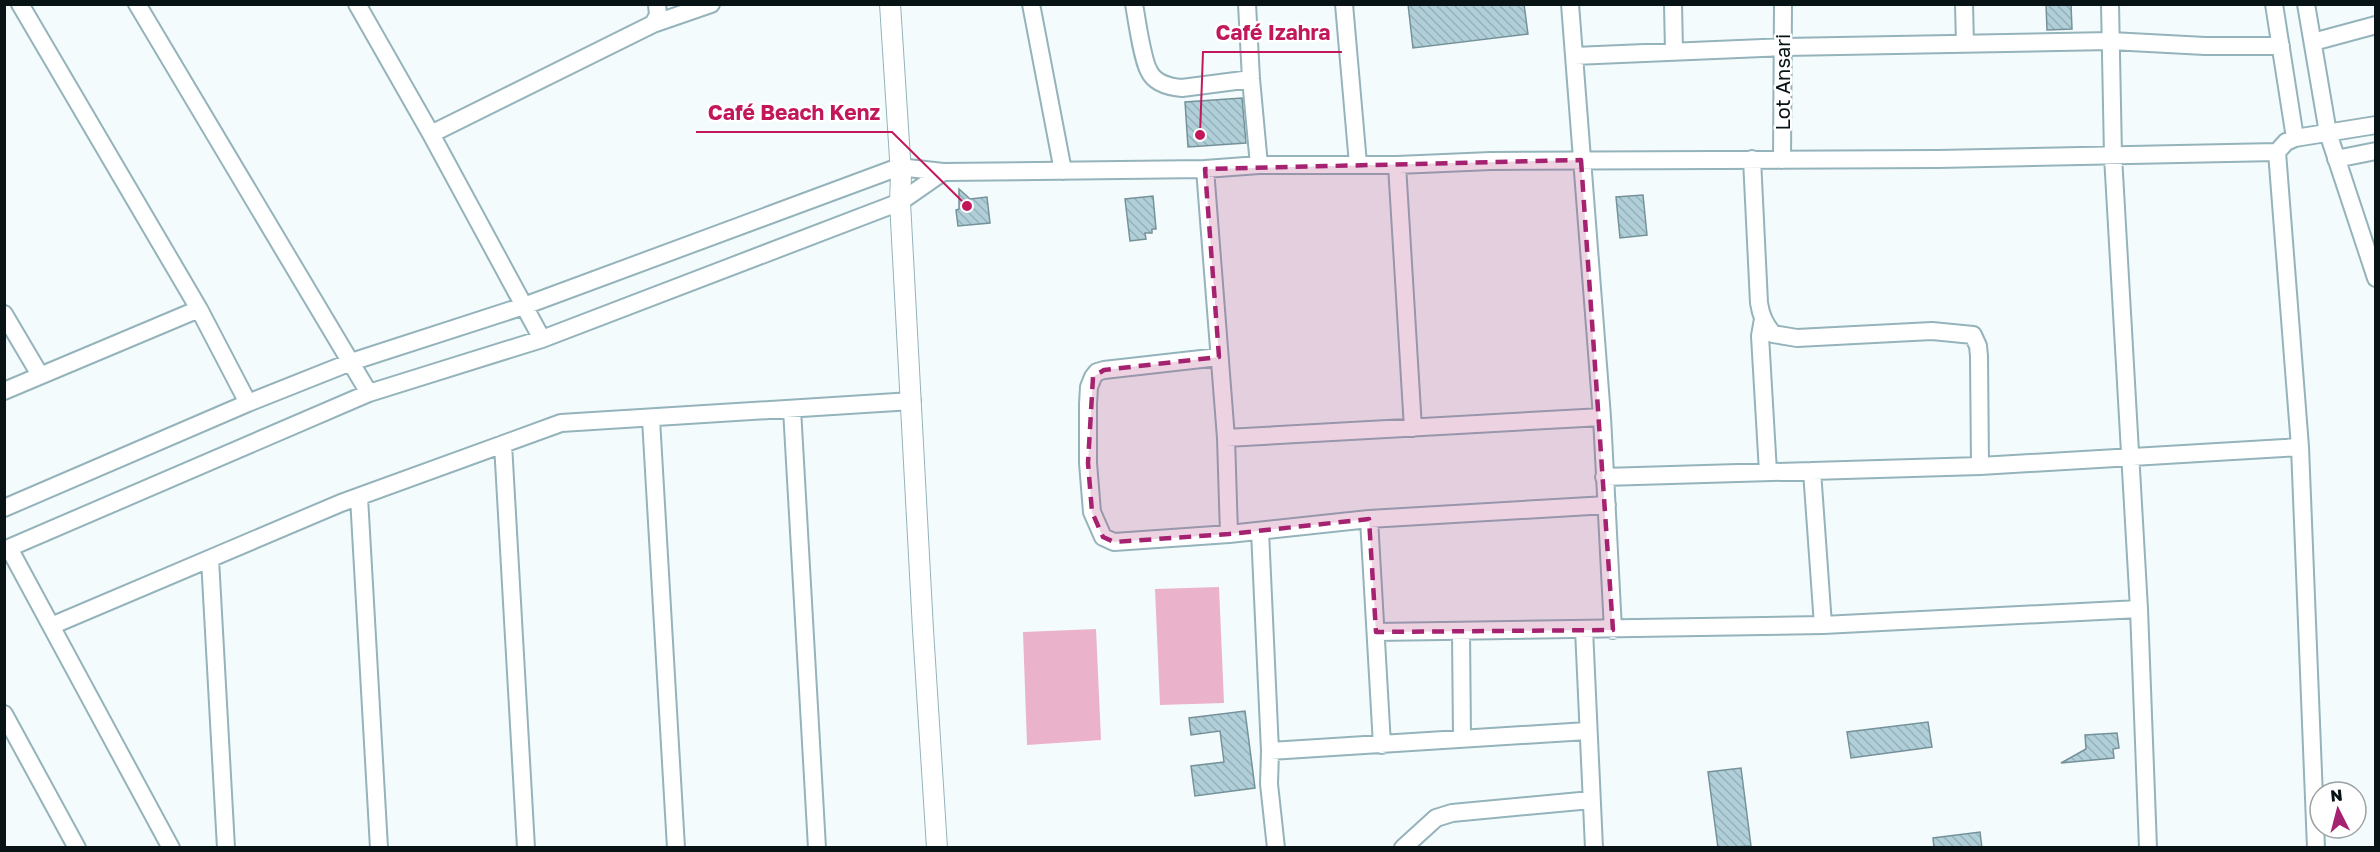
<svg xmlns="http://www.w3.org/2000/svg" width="2380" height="852" viewBox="0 0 2380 852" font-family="'Golos Text',sans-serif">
  <defs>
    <pattern id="building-back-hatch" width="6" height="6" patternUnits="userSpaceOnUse" patternTransform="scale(1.5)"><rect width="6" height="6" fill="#b0cfd8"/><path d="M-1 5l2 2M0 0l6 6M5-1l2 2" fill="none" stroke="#96b1b9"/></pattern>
  </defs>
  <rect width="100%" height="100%" fill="#f4fbfc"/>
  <path fill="#ebb2cc" d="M1219,587L1224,703L1160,705L1155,589Z
    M1096,629L1101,740L1027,745L1023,632Z"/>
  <path fill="url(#building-back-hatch)" stroke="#75929a" stroke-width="1.5" d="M1408,4H1524L1528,34L1413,48Z
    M2046,4H2071L2072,29L2047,30Z
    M1242,98L1246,143L1188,147L1185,102Z
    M959,189L970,199L987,197L990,223L958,226L956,210L959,209Z
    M1643,195L1647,235L1620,238L1616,197Z
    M1153,196L1156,229H1152V233H1145L1146,239L1130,241L1125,199Z
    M1245,711L1255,788L1195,796L1191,766L1224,762L1220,731L1191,735L1189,718Z
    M1928,722L1932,747L1851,758L1847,732Z
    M2117,733L2119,748L2113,749L2114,758L2061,763L2086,749L2085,735Z
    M1741,768L1751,846L1718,848L1708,772Z
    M1980,832L1982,848H1934L1933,838Z"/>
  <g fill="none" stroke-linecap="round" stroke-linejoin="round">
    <defs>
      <path id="minor" d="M20,4L199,309L248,403
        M137,4L369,393
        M357,4L431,134L542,339
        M1031,4L1063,171
        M1134,4C1137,20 1142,59 1149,71C1155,84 1170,87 1182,88L1251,79
        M1247,4L1251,79L1259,165
        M1344,4L1358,164
        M1570,4L1602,417L1613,630
        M1673,4L1674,51
        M1964,4L1965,44
        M2110,4L2113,156L2139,609L2148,848
        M2274,4L2295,138
        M2306,4L2328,133L2376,278
        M653,24L711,4
        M2313,42L2376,25
        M1574,56L1784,47L2111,41L2205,46H2281
        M431,134L653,24L658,15L657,4
        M1752,159L1759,303C1761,316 1765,324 1773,334L1797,338L1932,331L1973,335L1978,346L1979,356L1980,466
        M2336,159L2376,151
        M1782,160L1783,4
        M1397,165L1413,428
        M1205,169L1226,438L1229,534
        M4,314L40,375
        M1763,319L1760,336L1768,472
        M1219,357L1104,370L1097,372L1093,377L1089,387L1088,404V463L1092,512L1103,537L1114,542L1229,534L1369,519L1607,505
        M4,391L199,309
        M792,409L817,848
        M651,419L676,848
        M1226,438L1602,417
        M503,444L526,848
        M1812,471L1823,625
        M1604,477L1980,466L2300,447
        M359,497L379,848
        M4,508L248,403L351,362L524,306L899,167L943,172L1205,169L1259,165H1397L1491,161L1938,159L2277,152
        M1369,519L1382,745
        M1260,531L1270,751L1269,784L1276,848
        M9,548L171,848
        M4,550L369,393L542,339L900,202L943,172
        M210,559L226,848
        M51,626L341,503L561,423L912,401
        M1584,629L1594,848
        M1461,631L1462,739
        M1376,632L1823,625L2139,609
        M4,714L77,848
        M1270,751L1587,731
        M1403,848L1436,818L1452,813L1591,800
        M2316,848L2300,447L2277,152L2286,142L2295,138L2376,125"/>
      <path id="tertiary" d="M890,4L901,174L900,202L923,630L937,848"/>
    </defs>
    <use href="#minor" stroke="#94b3bb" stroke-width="20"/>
    <use href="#tertiary" stroke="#94b3bb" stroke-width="22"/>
    <use href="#minor" stroke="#fff" stroke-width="16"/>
    <use href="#tertiary" stroke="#fff" stroke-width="20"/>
  </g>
  <path fill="#a42270" fill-opacity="0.2" stroke="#a42270" stroke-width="4.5" stroke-dasharray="12 8" stroke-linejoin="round" d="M1581,160L1613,630L1376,632L1369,519L1229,534L1114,542L1103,537L1092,512L1088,463L1093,377L1104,370L1219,357L1205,169Z"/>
  <g text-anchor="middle" stroke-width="5" stroke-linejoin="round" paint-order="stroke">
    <g font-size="20" fill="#081316" stroke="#fff">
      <text transform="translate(1783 82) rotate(-90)" y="7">Lot Ansari</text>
    </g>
  </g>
  <path fill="none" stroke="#c2185b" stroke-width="2" d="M1200 135L1203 52H1342M967 206L892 132H696"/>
  <g fill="#c2185b" stroke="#fff" stroke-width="2">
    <circle cx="1200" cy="135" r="6"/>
    <circle cx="967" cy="206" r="6"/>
  </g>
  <g font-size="21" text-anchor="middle" font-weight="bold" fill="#c2185b" stroke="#fff" stroke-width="5" stroke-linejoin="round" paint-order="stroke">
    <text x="1273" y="40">Café Izahra</text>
    <text x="794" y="120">Café Beach Kenz</text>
  </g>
  <rect width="2380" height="852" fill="none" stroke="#081316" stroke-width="12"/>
  <g transform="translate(2338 810) rotate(354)"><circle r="28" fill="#ffffff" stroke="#9ca1a2" stroke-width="1.5"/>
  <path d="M0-4.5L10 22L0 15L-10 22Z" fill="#a42270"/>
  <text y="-9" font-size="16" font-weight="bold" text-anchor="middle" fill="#081316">N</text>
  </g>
</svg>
